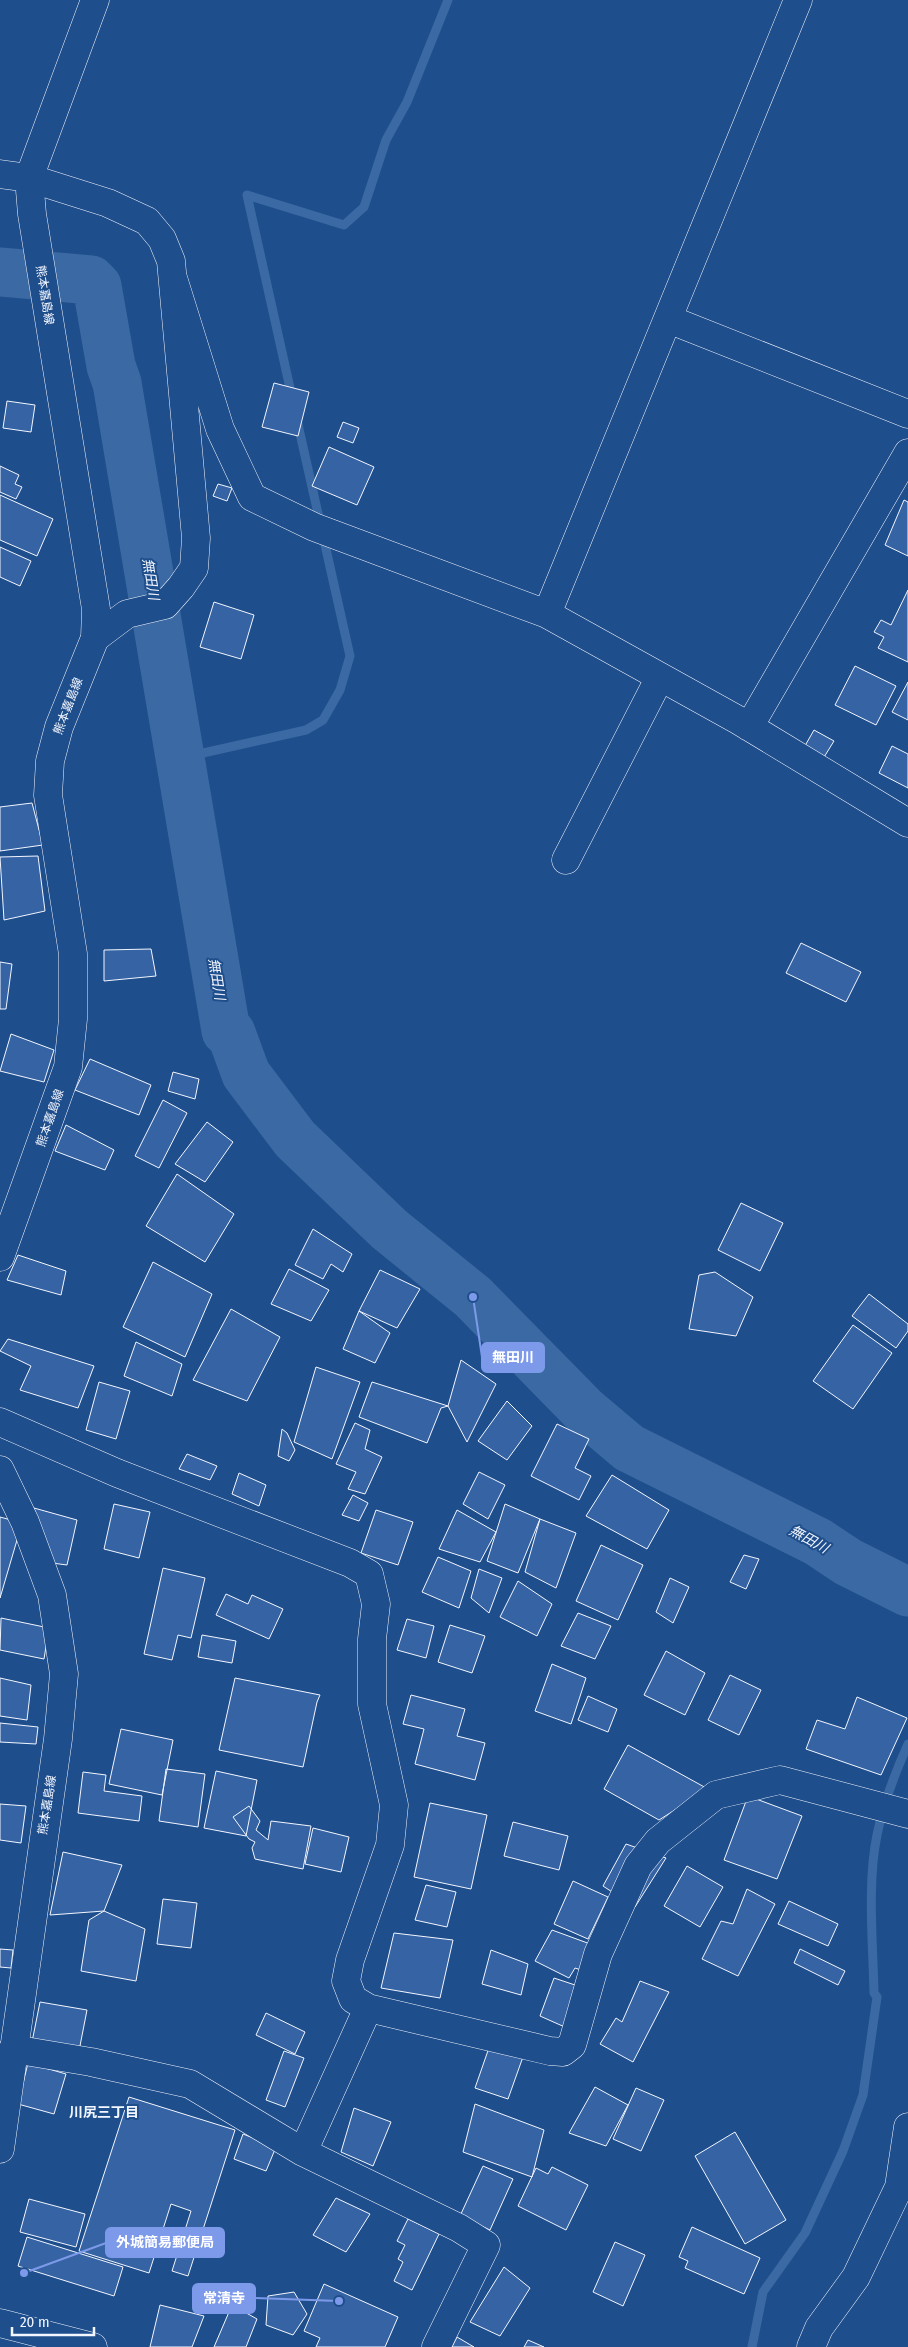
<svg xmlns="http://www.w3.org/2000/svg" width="908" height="2347" viewBox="0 0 908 2347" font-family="'Fira Sans Condensed','Noto Sans JP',sans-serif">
  <rect width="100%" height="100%" fill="#1f4e8c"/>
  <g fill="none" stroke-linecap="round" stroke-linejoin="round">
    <path stroke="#3b69a3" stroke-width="9" d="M292,397L247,195L344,225L364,207L386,140L407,102L448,0
      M181,758L306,730L323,720L340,690L350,656L297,420
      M752,2347L763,2292L805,2233L843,2151L863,2095L877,1997L874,1993C873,1944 867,1883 877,1835C883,1804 895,1773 908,1744"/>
    <path stroke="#3b69a3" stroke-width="49" d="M0,272L91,280L97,286L111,366L117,383L226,1031L231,1033L246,1074L295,1139L389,1229L473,1297L584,1410L629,1448L818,1542L848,1562L908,1592"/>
  </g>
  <path fill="#3563a3" stroke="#f2f6ff" d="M274,383L309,392L298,436L262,427Z
    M7,401L35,405L31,432L3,428Z
    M343,422L359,428L353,443L337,437Z
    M329,447L374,467L357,505L312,486Z
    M0,466L19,475L15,484L22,487L16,499L0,492Z
    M218,484L232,488L227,501L213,496Z
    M0,495L53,519L37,556L0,540Z
    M904,500L908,502V556L885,545Z
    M0,547L31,561L20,586L0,577Z
    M908,590V662L878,648L884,637L874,632L881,620L891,625Z
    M214,602L254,615L241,659L200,647Z
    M855,666L896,686L876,725L835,705Z
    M908,682V720L892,712Z
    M814,730L834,741L821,762L802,751Z
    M892,746L908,754V788L879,773Z
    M32,803L43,845L0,851V807Z
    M38,856L45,911L4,920L0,857Z
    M801,943L861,972L846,1002L786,973Z
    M151,949L156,976L104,981V950Z
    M0,962L12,964L6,1009H0Z
    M11,1034L54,1050L44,1082L0,1071Z
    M90,1059L151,1085L139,1115L75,1090Z
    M173,1072L199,1079L195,1099L168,1091Z
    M163,1100L187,1113L159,1168L135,1156Z
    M207,1122L233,1142L205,1182L175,1164Z
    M66,1125L114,1150L105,1170L55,1151Z
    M177,1174L234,1214L205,1262L146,1226Z
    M741,1203L783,1223L760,1271L718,1250Z
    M313,1229L352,1254L343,1272L331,1264L323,1279L295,1265Z
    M18,1255L66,1271L61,1295L7,1280Z
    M153,1262L212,1294L185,1357L123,1327Z
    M289,1269L329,1290L311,1321L271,1304Z
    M380,1270L420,1289L397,1328L359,1311Z
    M715,1272L753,1297L736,1336L689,1329L699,1275Z
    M869,1294L908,1324V1331L896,1348L852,1316Z
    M231,1309L280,1337L247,1401L193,1380Z
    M359,1311L390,1333L375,1363L343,1349Z
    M853,1325L892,1353L853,1409L813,1381Z
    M8,1339L94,1366L78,1408L20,1390L31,1366L0,1351Z
    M136,1342L182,1364L172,1396L124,1376Z
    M461,1360L496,1384L467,1442L448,1406Z
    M316,1367L360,1382L332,1459L294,1442Z
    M99,1382L130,1391L116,1439L86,1430Z
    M372,1382L448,1406L441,1408L427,1443L359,1417Z
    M507,1401L532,1426L507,1460L478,1441Z
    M355,1423L370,1430L365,1449L382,1457L365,1494L348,1489L356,1472L336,1464Z
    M557,1424L589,1439L575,1468L591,1476L579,1500L531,1476Z
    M282,1429L287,1433L295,1450L289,1461L278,1456Z
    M187,1454L217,1466L210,1480L179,1469Z
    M479,1472L505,1485L488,1519L463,1504Z
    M239,1473L266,1485L259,1506L232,1494Z
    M612,1475L669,1510L647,1549L586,1516Z
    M353,1495L368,1503L359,1521L342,1515Z
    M114,1504L150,1512L139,1558L104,1549Z
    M505,1504L540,1519L518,1573L487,1561Z
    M34,1508L77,1520L67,1565L52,1563Z
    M376,1510L413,1522L398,1565L361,1553Z
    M457,1510L496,1532L480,1562L439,1549Z
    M0,1517L22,1523L0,1598Z
    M540,1519L576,1533L556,1588L525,1572Z
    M601,1545L643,1565L618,1620L576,1601Z
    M744,1555L759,1559L746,1589L730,1582Z
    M438,1557L471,1571L459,1608L422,1592Z
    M163,1568L205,1578L191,1638L178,1635L172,1660L144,1654Z
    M479,1569L502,1578L489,1613L471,1598Z
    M670,1578L689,1587L673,1623L656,1612Z
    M518,1581L552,1604L537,1636L500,1617Z
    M226,1594L248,1604L252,1595L283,1609L269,1639L216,1615Z
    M578,1613L611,1626L595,1659L561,1646Z
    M1,1618L49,1628L44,1659L0,1650Z
    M407,1619L434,1626L426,1658L397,1650Z
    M450,1625L485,1636L472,1673L438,1662Z
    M202,1635L236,1641L232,1663L198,1657Z
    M666,1651L705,1673L685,1715L644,1695Z
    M552,1664L586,1678L571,1724L535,1711Z
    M730,1675L761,1690L739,1735L708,1720Z
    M0,1678L31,1685L27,1720L0,1716Z
    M235,1678L320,1695L317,1702L303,1767L219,1750Z
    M411,1695L465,1709L457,1736L485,1743L475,1780L415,1764L424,1729L403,1724Z
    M588,1696L617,1709L608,1732L578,1720Z
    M857,1697L907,1718L881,1775L806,1749L817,1720L845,1729Z
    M0,1723L38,1727L36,1744L0,1742Z
    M121,1729L173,1740L162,1795L109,1784Z
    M628,1745L708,1789L659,1820L604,1789Z
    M166,1769L205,1774L198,1827L159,1821Z
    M216,1771L257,1780L246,1836L204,1828Z
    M83,1772L106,1775L104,1791L142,1796L139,1821L78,1813Z
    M748,1796L802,1816L777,1879L724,1860Z
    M430,1803L487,1815L471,1889L414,1877Z
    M0,1804L26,1806L21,1843L0,1840Z
    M249,1806L260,1821L256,1830L268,1840L271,1821L311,1826L303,1869L255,1859L252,1848L255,1842L249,1839L233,1817Z
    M513,1822L568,1836L559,1870L504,1856Z
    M313,1828L349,1837L341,1872L305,1864Z
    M626,1844L666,1858L635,1907L603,1886Z
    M63,1852L122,1865L104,1911L50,1915Z
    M687,1866L723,1887L700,1927L664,1906Z
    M573,1881L608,1897L588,1939L554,1924Z
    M426,1885L456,1892L447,1927L415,1920Z
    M747,1889L775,1904L738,1976L702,1959L721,1921L733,1924Z
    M163,1899L197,1903L191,1948L157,1944Z
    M789,1901L838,1924L828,1946L778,1924Z
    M104,1911L145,1929L136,1981L81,1971L89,1920Z
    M552,1930L612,1952L603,1977L575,1968L569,1978L535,1961Z
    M394,1933L453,1940L440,1998L381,1988Z
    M0,1949L13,1950L11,1968L0,1967Z
    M800,1949L845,1971L838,1985L794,1963Z
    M491,1950L528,1964L521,1995L482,1984Z
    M554,1978L581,1987L567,2028L540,2016Z
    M640,1981L669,1992L633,2062L600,2044L616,2018L622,2022Z
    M40,2002L87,2010L79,2051L31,2047Z
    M266,2013L305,2032L295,2054L256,2035Z
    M491,2042L524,2054L508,2099L475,2088Z
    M284,2051L304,2058L285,2107L266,2100Z
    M28,2063L66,2074L54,2114L18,2104Z
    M595,2087L628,2105L606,2146L569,2133Z
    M636,2088L664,2100L641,2151L613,2139Z
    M129,2097L235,2130L188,2276L172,2271L191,2211L171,2204L149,2273L79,2251Z
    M475,2104L544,2130L532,2177L463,2152Z
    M354,2108L391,2122L373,2166L341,2152Z
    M735,2132L786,2220L745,2244L695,2156Z
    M243,2134L276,2147L266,2171L234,2159Z
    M483,2166L513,2179L490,2230L460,2216Z
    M552,2167L588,2185L566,2230L518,2206L536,2168L548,2174Z
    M336,2198L370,2214L346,2252L313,2235Z
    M29,2199L85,2214L76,2247L20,2232Z
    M408,2219L439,2234L412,2290L394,2281L403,2262L398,2259L405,2245L397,2241Z
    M692,2227L760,2258L744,2294L685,2268L688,2261L679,2257Z
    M27,2237L123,2267L114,2296L18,2266Z
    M615,2242L645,2255L623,2306L593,2292Z
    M504,2267L530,2288L500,2336L470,2322Z
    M324,2284L398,2317L385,2347H316L320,2338L304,2331Z
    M294,2292L307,2314L293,2335L266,2325L268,2296Z
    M160,2305L204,2316L192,2347H150Z
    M232,2305L257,2319L246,2347H214Z
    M457,2337L474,2347H452Z
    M528,2340L544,2347H524Z"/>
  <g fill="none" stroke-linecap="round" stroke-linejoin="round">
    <defs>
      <path id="minor" d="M173,278L220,429L252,497L314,527L547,614L738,720L908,823
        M668,319L908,414
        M547,614L798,0
        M95,638L127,614L165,605L181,587L194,568L196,538L171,261L162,239L147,221L108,203L29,178L95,0
        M749,727L908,453
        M566,860L660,677
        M0,1422L117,1473L350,1563L369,1574L376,1604L372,1639V1704L394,1805L390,1845L350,1960L346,1981L353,1999L368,2008L550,2051L563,2052L572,2045L598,1954L638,1866L658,1841L716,1795L780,1780L908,1814
        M13,2049L91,2062L190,2084L303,2152L459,2228L486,2245L436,2347
        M303,2152L368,2008
        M0,2323L93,2347
        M811,2347L819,2328L856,2277L899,2187L908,2127"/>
      <path id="major" d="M0,174L29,178L32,214L96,609L95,638L59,727L50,761L48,795L73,954V1019L68,1067L0,1257
        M0,1470L25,1522L52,1595L64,1674L58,1739L0,2149"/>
    </defs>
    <use href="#minor" stroke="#f2f6ff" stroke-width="29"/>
    <use href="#major" stroke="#f2f6ff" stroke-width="29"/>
    <use href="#minor" stroke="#1f4e8c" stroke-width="28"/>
    <use href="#major" stroke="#1f4e8c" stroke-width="28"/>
  </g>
  <g text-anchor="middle" stroke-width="4" stroke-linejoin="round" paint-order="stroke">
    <g font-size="12" fill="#f2f6ff" stroke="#1f4e8c">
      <text transform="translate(45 295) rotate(81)" y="4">熊本嘉島線</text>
      <text transform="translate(68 706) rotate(-69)" y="4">熊本嘉島線</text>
      <text transform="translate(50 1118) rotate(-71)" y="4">熊本嘉島線</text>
      <text transform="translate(47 1805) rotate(-81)" y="4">熊本嘉島線</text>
    </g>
    <g font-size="14" font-style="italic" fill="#f2f6ff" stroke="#1f4e8c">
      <text transform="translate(151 579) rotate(81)" y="5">無田川</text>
      <text transform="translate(217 979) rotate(81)" y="5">無田川</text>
      <text transform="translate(809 1539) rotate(29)" y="5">無田川</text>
    </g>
    <g font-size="14" font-weight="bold" fill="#f2f6ff" stroke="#1f4e8c">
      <text x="104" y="2117">川尻三丁目</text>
    </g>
  </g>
  <path fill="none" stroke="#7d9aea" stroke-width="2" d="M473 1297L482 1357M24 2273L106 2243M339 2301L255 2298"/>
  <g fill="#7d9aea" stroke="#1f4e8c" stroke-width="2">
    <circle cx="473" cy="1297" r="5"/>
    <circle cx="24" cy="2273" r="5"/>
    <circle cx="339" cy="2301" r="5"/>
  </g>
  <g fill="#7d9aea" stroke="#7d9aea" stroke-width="2">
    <rect x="482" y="1343" width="62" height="29" rx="5"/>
    <rect x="106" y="2228" width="118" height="29" rx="5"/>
    <rect x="193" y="2284" width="62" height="29" rx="5"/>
  </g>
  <g font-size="14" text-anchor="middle" font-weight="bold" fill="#fff">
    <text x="513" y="1362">無田川</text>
    <text x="165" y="2247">外城簡易郵便局</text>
    <text x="224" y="2303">常清寺</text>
  </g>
  <path d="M12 2327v8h82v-8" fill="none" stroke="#f2f6ff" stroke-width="2.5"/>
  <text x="20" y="2327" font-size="15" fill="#f2f6ff" stroke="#1f4e8c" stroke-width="4" paint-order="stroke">20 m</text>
</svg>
